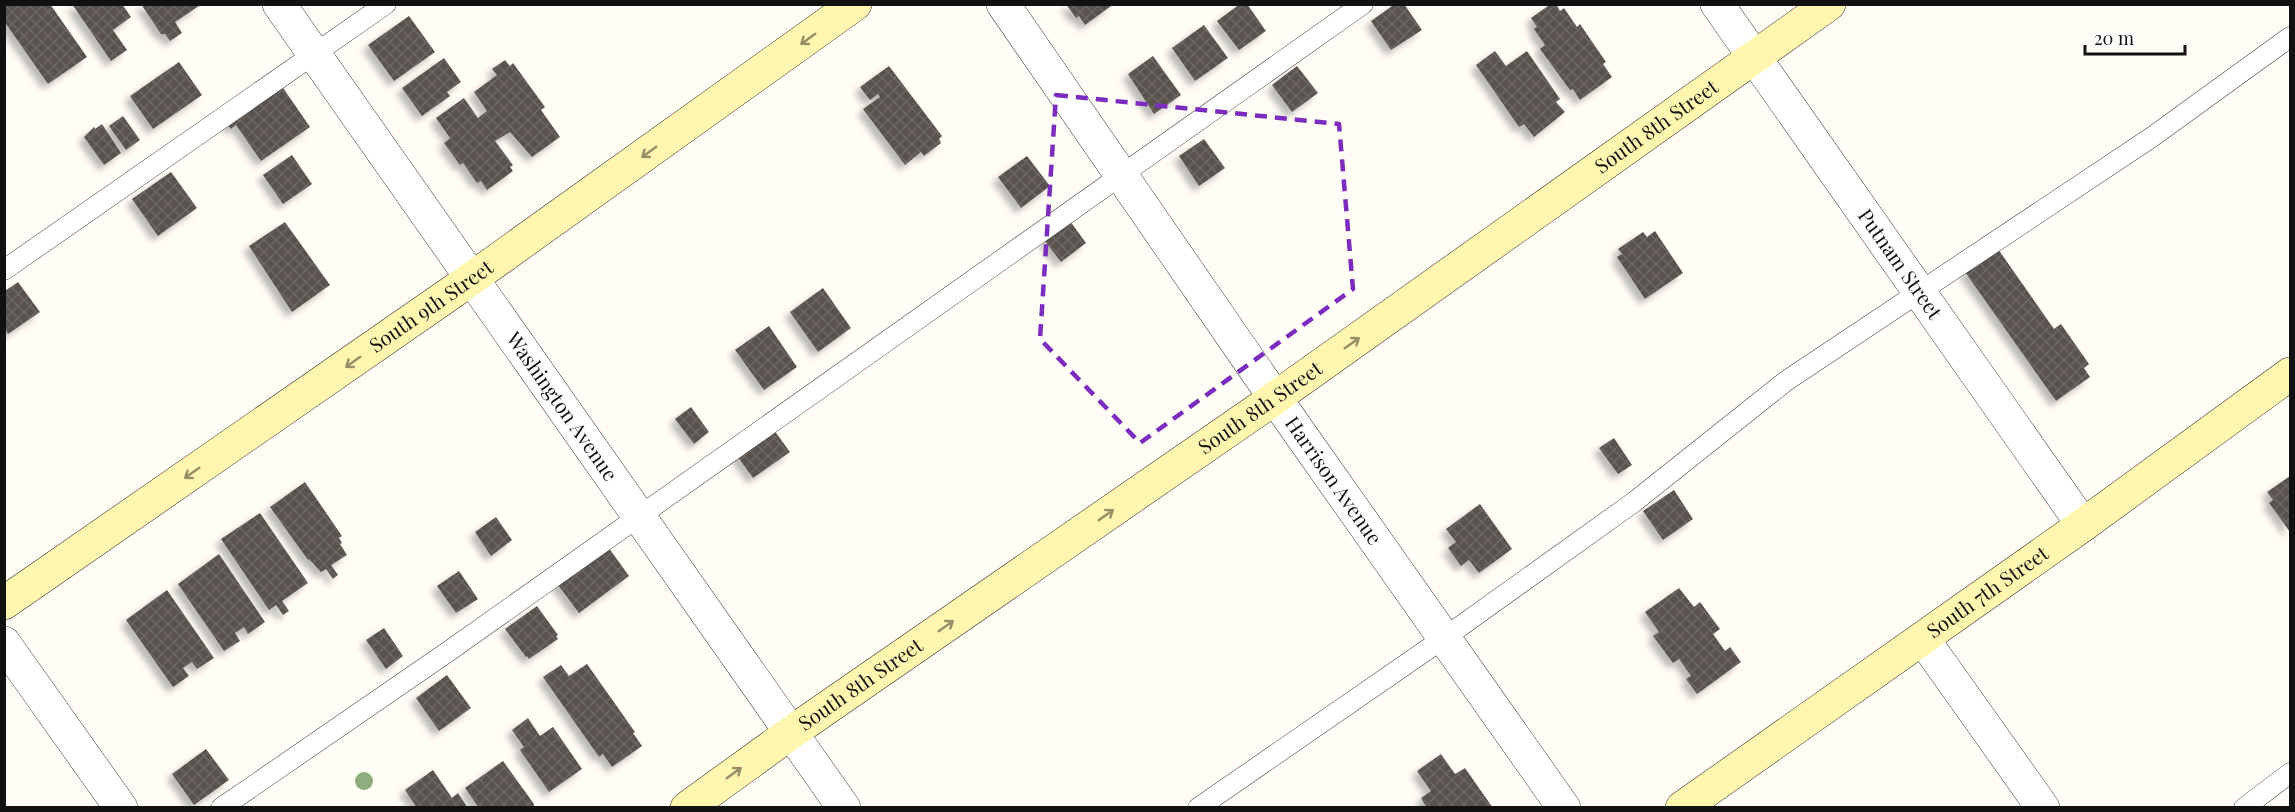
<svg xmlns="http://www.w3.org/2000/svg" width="2295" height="812" viewBox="0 0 2295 812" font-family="'Playfair Display',serif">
  <defs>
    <pattern id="building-cross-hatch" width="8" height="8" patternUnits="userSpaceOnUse" patternTransform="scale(1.5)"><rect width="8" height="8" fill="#5a524d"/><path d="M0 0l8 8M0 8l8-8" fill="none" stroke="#6d6662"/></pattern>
    <filter id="shadow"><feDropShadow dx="-5.5" dy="5.5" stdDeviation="3" flood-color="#0004"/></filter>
  </defs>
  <rect width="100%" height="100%" fill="#fffdf5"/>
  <path fill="url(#building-cross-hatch)" filter="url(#shadow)" d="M6,4H50L87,57L48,84L4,21Z
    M72,4H122L131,17L113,30L127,50L111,61Z
    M141,4H202L175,22L182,33L170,41L165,34H161Z
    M1066,4H1114L1085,25L1079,16L1076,18Z
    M1240,4H1247L1266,31L1239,50L1217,21Z
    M1395,4H1404L1422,30L1391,50L1371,21Z
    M1551,4H1556L1560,11L1564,8L1577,27L1580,24L1606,62L1603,64L1612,77L1580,100L1573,89L1570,90L1540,49L1545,45L1534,29L1537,27L1531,18Z
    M409,16L435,52L394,81L368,45Z
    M1204,25L1228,58L1195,81L1172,48Z
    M1495,51L1506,66L1527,51L1560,99L1556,102L1565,112L1534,137L1524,124L1519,127L1476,65Z
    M1153,56L1181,95L1154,114L1128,74Z
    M444,58L461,82L447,92L450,96L422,116L402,88Z
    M505,60L510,66L513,63L545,107L541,110L560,137L532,157L510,132L495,141L513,165L510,167L513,171L487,190L481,181L477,183L463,163L460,165L444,143L450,138L436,118L464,98L478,118L487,111L474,92L497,75L492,69Z
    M179,62L202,95L153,129L130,96Z
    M889,66L942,136L939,139L941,143L924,156L921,152L905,165L863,109L880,97L878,94L870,100L860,87Z
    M1297,66L1318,93L1292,112L1272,85Z
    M279,82L310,127L261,161L236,125L231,129L224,120Z
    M123,116L140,140L126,150L109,126Z
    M102,124L121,153L104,165L84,137L94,127L95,129Z
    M1204,139L1225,168L1199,186L1179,156Z
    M292,155L312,184L283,204L263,175Z
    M1027,156L1050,186L1021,208L998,177Z
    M171,172L197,208L158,236L132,199Z
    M1070,221L1086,243L1061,262L1044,240Z
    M285,222L330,285L292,312L249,246Z
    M1655,231L1683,273L1645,299L1617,257L1622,254L1618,249L1643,232L1647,237Z
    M1998,249L2054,329L2061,324L2089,364L2084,368L2090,377L2056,401L1965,272Z
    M18,282L40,312L8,334L5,329V291Z
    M823,288L851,328L818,352L790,312Z
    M769,326L797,367L764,390L735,350Z
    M691,407L709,432L694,444L675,419Z
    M771,426L790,452L753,478L735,453Z
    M1614,438L1632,465L1618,474L1599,448Z
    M2290,476V532L2269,503L2273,500L2267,492Z
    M305,482L342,536L339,538L342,543L340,544L347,555L331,565L338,575L333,579L326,569L321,572L309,559L308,560L270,507Z
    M1674,490L1693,519L1663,540L1643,511Z
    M1480,504L1512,549L1479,573L1469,560L1461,566L1448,548L1456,542L1446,529Z
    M260,513L308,583L282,601L289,611L283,615L276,605L269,610L221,539Z
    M496,517L512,540L491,556L475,532Z
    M606,544L629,576L579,613L555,581Z
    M219,554L265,622L248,634L244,627L235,633L240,641L224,651L178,584Z
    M459,571L478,599L456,613L437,586Z
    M1679,588L1694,607L1700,602L1720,629L1713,634L1725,651L1730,647L1741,662L1697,694L1686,679L1691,676L1679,659L1673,663L1653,636L1659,632L1645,612Z
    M167,590L214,658L197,669L192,662L183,668L189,676L173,687L126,620Z
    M537,606L558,635L556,636L558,639L529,659L527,656L526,657L505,629Z
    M384,628L403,656L386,669L366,640Z
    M587,664L635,732L633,733L642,746L612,767L603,754L599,757L543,677L561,665L569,676Z
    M447,675L471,708L439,731L416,698Z
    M528,718L540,736L553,727L582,769L549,792L520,750L524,747L512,730Z
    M206,749L229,780L194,805L172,774Z
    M1441,754L1455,774L1465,768L1493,808H1427L1421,798L1431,791L1417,771Z
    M503,761L534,804L533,808H479L465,788Z
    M433,770L452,798L458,793L468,808H417L405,790Z"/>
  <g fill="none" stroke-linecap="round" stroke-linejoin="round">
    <defs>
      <path id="lane" d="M4,270L386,4
        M221,808L449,651L1363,4
        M1198,808L1444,638L1634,502L1786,381L2152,137L2290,37
        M2244,808L2290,773"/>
      <g id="street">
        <path id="s1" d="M279,4L844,808"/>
        <path id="s2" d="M1003,4L1275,398L1564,808"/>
        <path id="s3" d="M1717,4L2083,525"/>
        <path d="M1923,639L2043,808"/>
        <path d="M4,643L121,808"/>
      </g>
      <g id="secondary">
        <path id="s4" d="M4,603L471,279L855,4"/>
        <path id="s5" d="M687,808L792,732L1275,398L1829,4"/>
        <path id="s6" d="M1682,808L2083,525L2290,374"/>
      </g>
    </defs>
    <use href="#lane" stroke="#444" stroke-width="21"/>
    <use href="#street" stroke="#444" stroke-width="34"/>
    <use href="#secondary" stroke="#333" stroke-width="34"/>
    <use href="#lane" stroke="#fff" stroke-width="20"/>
    <use href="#street" stroke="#fff" stroke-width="33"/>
    <use href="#secondary" stroke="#fff6b0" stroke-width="33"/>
  </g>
  <circle fill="#8dad7f" cx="364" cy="781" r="9"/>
  <defs><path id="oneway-shaft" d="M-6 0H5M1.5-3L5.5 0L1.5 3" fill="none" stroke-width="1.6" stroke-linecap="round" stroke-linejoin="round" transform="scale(1.5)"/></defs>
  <g stroke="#948f68">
    <use href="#oneway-shaft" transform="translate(808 39) rotate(144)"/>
    <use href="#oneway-shaft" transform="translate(649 152) rotate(144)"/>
    <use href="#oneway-shaft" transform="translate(1352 343) rotate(-35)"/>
    <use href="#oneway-shaft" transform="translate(353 362) rotate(145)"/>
    <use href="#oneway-shaft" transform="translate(192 473) rotate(145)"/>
    <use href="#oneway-shaft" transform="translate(1106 515) rotate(-35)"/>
    <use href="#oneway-shaft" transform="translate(946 626) rotate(-35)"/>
    <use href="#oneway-shaft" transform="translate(734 773) rotate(-36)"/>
  </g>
  <path fill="none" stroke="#7b2cbf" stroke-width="4.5" stroke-dasharray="12 8" stroke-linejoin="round" d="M1056,95L1339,124L1353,289L1140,443L1040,339Z"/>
  <g text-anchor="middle" stroke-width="6" stroke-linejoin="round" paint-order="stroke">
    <g font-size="20" fill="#111" stroke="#fff">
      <text dy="7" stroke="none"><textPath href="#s5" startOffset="1185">South 8th Street</textPath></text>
      <text dy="7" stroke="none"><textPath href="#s3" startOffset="318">Putnam Street</textPath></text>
      <text dy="7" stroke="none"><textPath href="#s4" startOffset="520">South 9th Street</textPath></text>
      <text dy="7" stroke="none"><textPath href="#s1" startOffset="492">Washington Avenue</textPath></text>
      <text dy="7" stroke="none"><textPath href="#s5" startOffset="699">South 8th Street</textPath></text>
      <text dy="7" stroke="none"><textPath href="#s2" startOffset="580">Harrison Avenue</textPath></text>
      <text dy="7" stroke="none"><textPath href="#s6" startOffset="374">South 7th Street</textPath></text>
      <text dy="7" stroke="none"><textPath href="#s5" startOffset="213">South 8th Street</textPath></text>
    </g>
  </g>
  <rect width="2295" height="812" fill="none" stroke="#111111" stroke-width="12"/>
  <path d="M2085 45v9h100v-9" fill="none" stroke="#111111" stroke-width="3"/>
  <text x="2094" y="45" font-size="18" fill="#111111" stroke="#ffffff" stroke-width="4.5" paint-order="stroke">20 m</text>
</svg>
